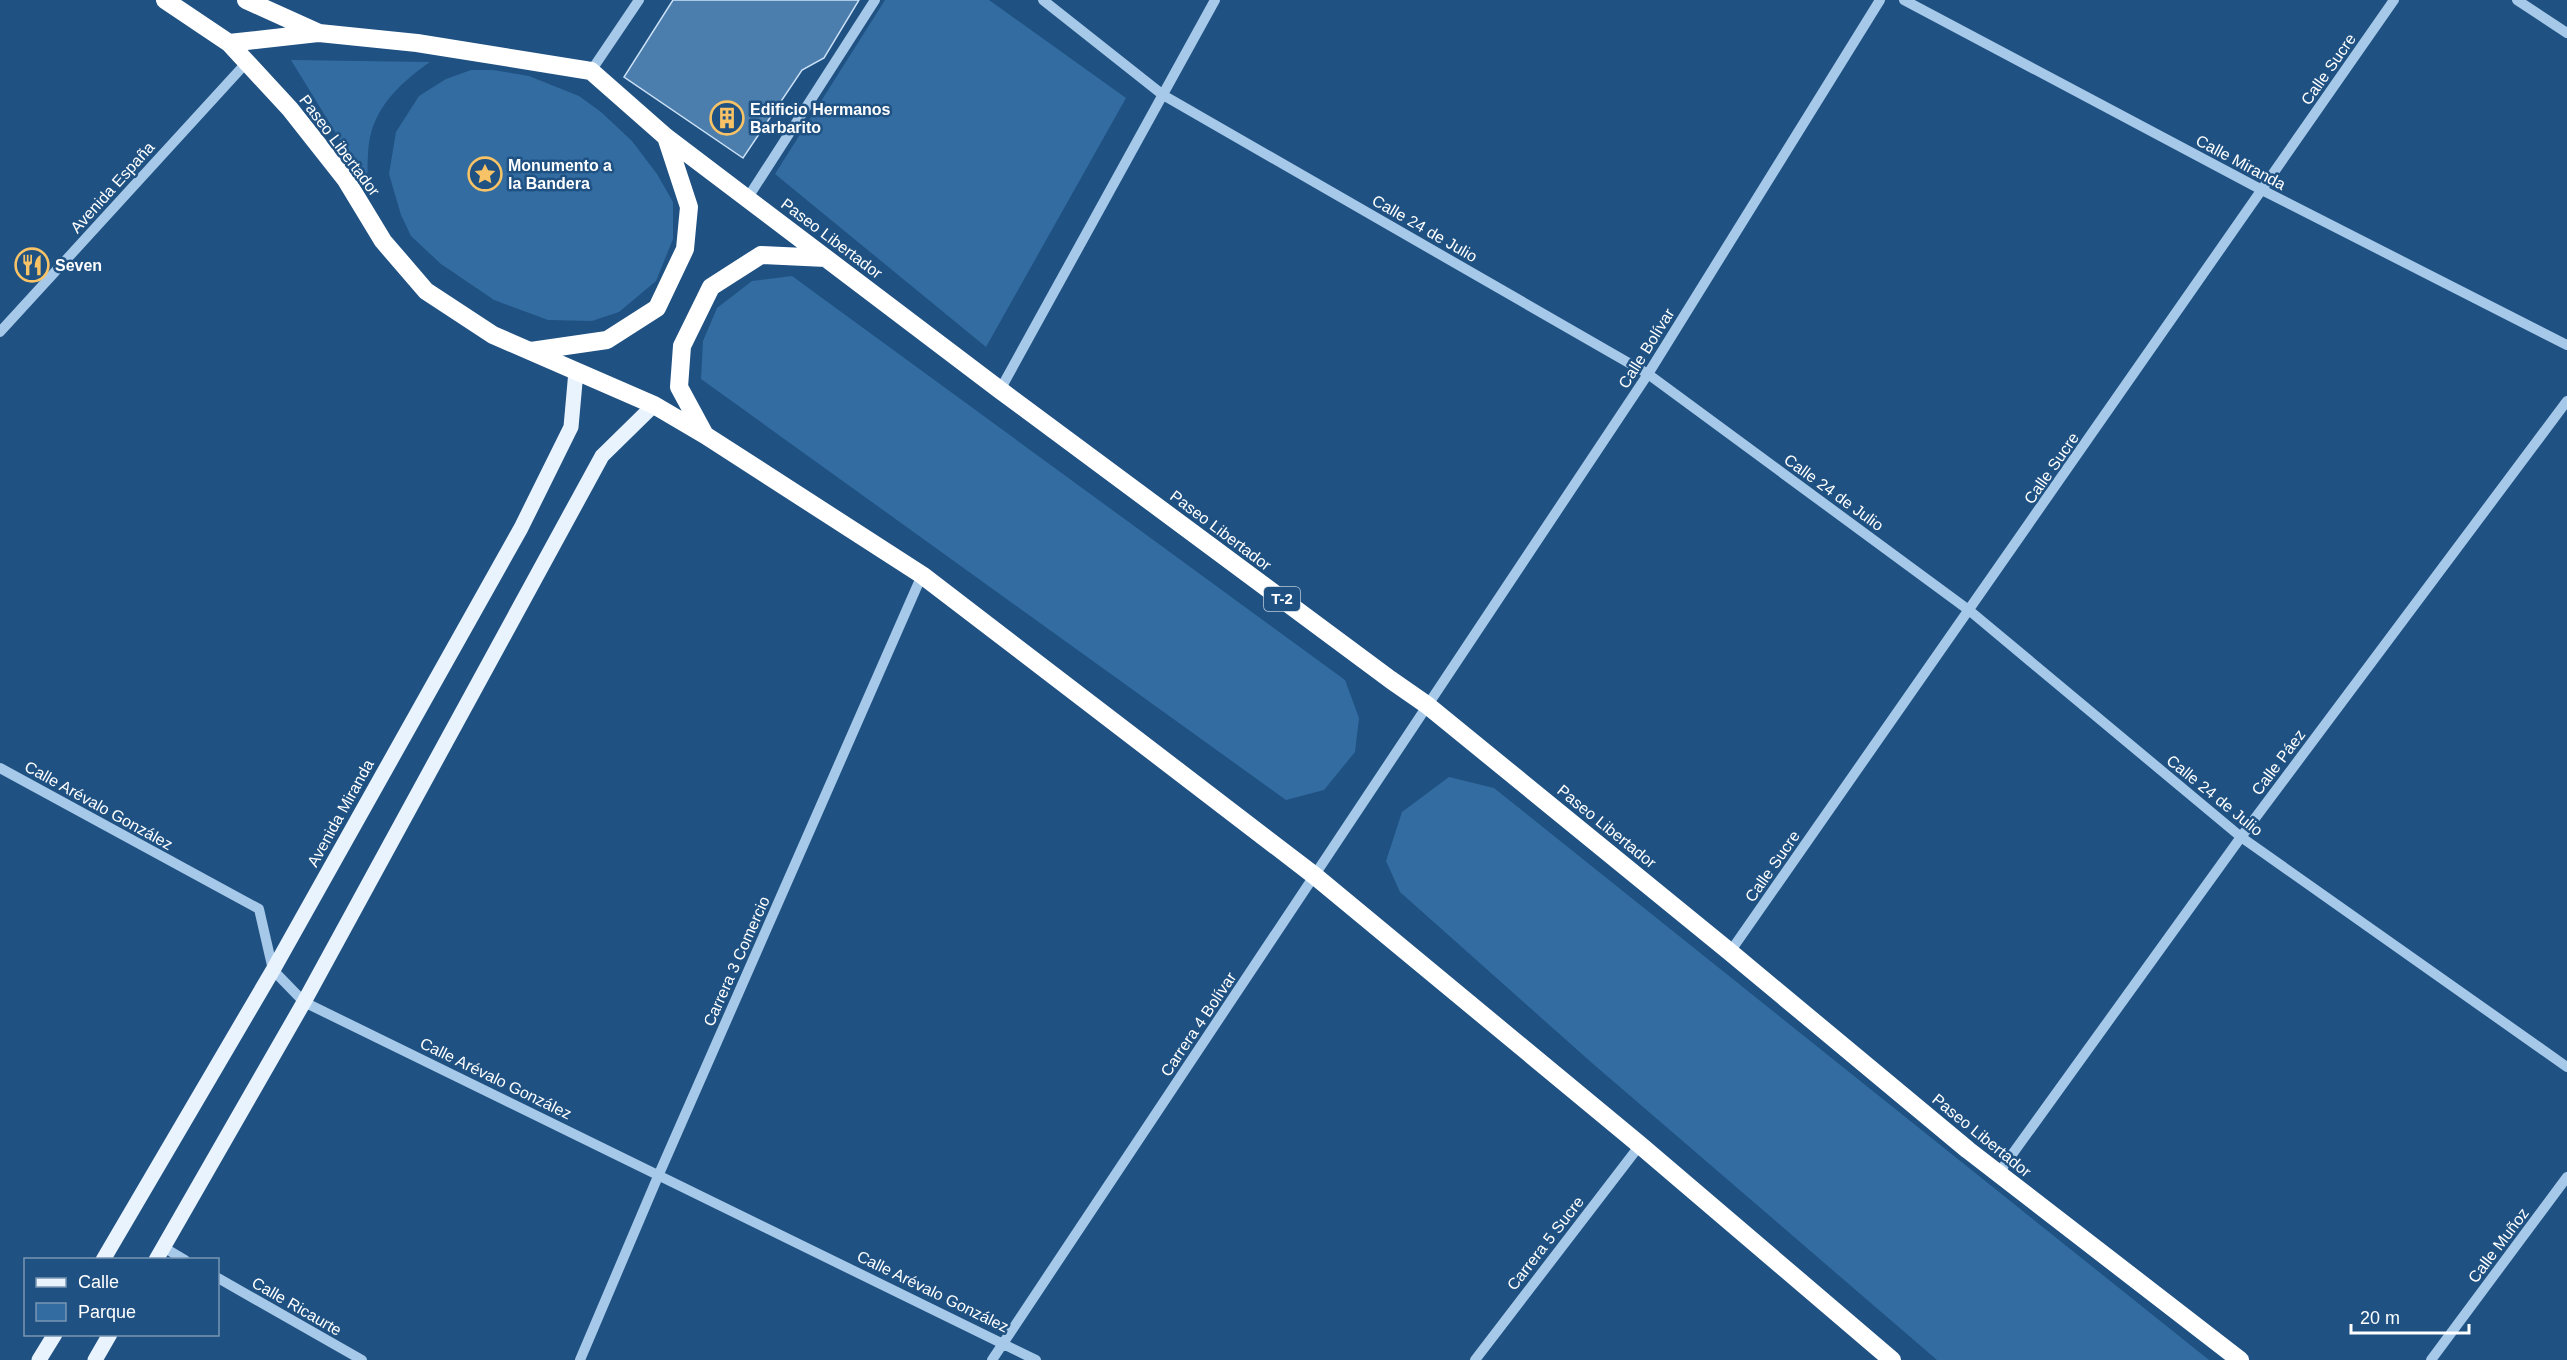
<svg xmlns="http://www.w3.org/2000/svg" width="2567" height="1360" viewBox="0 0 2567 1360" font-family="Arial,sans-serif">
  <rect width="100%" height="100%" fill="#1f5182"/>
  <path fill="#336ca1" d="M885,0H989L1126,98L986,347L775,174Z
    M291,60L430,62C403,81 378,103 370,137C367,151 368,169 367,184Z
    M471,70H493L529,76L579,96L601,112L632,141L657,174L673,202V239L656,281L619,312L592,321L548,320L494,300L441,264L411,236L401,215L389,174L396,132L419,96L446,79Z
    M792,276L1345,680L1359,718L1355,752L1324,790L1286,800L701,379L703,341L717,308L752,281Z
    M1449,777L1494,788L2209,1360H1937L1592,1063L1400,892L1386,861L1402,812Z"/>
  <path fill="#4c7ead" stroke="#cae1f7" stroke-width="1.5" d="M673,0H859L824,58L802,70L743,158L624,77Z"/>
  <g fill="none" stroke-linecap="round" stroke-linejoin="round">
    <path stroke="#a6c9e9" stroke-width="10" d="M1043,0L1163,95L1648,374L1970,611L2241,837L2567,1067
      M1904,0L2262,190L2567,345
      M2517,0L2567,33
      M591,71L639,0
      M747,199L875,0
      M0,332L247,62
      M1000,390L1215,0
      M0,768L259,909L273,970L304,1002L1036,1360
      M1730,952L2394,0
      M1998,1174L2241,837L2567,401
      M163,1247L185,1260
      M218,1278L362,1360
      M580,1360L659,1174L922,575
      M992,1360L1648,374L1880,0
      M1475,1360L1640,1145
      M2431,1360L2567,1177"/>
    <path stroke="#e9f3fe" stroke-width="15" d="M103,1260L273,970L521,528L571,427L576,371
      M156,1260L304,1002L602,456L654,405
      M39,1360L55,1334
      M95,1360L110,1334"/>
    <path stroke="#fff" stroke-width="18" d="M165,0L229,43L290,109L346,180L383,241L426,291L493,335L654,405L705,435L922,575L1315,876L1640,1145L1892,1360
      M246,0L319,33L417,43L591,71L666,137L1000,390L1391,680L1427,705L1730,952L1968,1150L2240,1360
      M229,43L318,33
      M531,351L607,340L657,308L685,249L689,207L666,137
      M705,435L679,387L682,346L711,287L761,255L826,258"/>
  </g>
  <defs>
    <symbol id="building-ring" viewBox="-11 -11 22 22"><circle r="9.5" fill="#1f5182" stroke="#f7c366" stroke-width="1.5"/><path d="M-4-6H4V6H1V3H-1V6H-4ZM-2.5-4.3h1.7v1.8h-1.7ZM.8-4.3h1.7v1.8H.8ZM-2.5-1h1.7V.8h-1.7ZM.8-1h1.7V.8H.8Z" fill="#f7c366"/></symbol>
    <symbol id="sight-ring" viewBox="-11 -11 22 22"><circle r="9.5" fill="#1f5182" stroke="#f7c366" stroke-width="1.5"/><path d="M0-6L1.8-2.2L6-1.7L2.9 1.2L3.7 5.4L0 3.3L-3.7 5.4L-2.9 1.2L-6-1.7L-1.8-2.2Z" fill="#f7c366"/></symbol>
    <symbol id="restaurant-ring" viewBox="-11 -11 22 22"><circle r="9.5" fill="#1f5182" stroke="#f7c366" stroke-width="1.5"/><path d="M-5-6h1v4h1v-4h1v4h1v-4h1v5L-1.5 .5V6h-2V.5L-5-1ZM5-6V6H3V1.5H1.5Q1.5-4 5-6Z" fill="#f7c366"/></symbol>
  </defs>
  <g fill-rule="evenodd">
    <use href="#building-ring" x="708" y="99" width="38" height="38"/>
    <use href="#sight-ring" x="466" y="155" width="38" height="38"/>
    <use href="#restaurant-ring" x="13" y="246" width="38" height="38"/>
  </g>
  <g text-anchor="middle" stroke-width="5" stroke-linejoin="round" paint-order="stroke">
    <rect fill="#1f5182" stroke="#bccbda" stroke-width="1.5" x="1264" y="587" width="36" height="24" rx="4.5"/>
    <g font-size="15" font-weight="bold" fill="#fff">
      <text x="1282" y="604">T-2</text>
    </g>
    <g font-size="16" fill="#fff" stroke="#1f5182">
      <text transform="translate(2328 69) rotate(-55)" y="6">Calle Sucre</text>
      <text transform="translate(340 145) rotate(53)" y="6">Paseo Libertador</text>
      <text transform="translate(2241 162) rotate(28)" y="6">Calle Miranda</text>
      <text transform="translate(112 187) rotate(-48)" y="6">Avenida España</text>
      <text transform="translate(1425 228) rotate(30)" y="6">Calle 24 de Julio</text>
      <text transform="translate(832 238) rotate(37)" y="6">Paseo Libertador</text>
      <text transform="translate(1646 348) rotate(-58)" y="6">Calle Bolívar</text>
      <text transform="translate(2051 468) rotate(-55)" y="6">Calle Sucre</text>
      <text transform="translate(1834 492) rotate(36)" y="6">Calle 24 de Julio</text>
      <text transform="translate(1221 530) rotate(37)" y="6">Paseo Libertador</text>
      <text transform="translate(2278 762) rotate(-53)" y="6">Calle Páez</text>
      <text transform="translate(2215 795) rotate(39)" y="6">Calle 24 de Julio</text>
      <text transform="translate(99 805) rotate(29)" y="6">Calle Arévalo González</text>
      <text transform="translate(340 813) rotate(-61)" y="6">Avenida Miranda</text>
      <text transform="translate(1607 826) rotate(39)" y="6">Paseo Libertador</text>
      <text transform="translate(1772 866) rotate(-55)" y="6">Calle Sucre</text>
      <text transform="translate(736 961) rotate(-66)" y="6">Carrera 3 Comercio</text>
      <text transform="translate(1198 1024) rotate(-56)" y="6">Carrera 4 Bolívar</text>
      <text transform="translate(496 1078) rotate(26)" y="6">Calle Arévalo González</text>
      <text transform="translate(1982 1135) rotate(39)" y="6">Paseo Libertador</text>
      <text transform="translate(1545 1243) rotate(-52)" y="6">Carrera 5 Sucre</text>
      <text transform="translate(2498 1245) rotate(-53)" y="6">Calle Muñoz</text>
      <text transform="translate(933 1291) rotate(26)" y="6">Calle Arévalo González</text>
      <text transform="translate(297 1306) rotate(30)" y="6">Calle Ricaurte</text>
    </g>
    <g font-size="16" font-weight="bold" fill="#fff" stroke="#1f5182" text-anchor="start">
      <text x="750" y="115">Edificio Hermanos<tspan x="750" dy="18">Barbarito</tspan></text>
      <text x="508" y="171">Monumento a<tspan x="508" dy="18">la Bandera</tspan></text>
      <text x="55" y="271">Seven</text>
    </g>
  </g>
  <rect x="24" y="1258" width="195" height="78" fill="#1f5182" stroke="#7997b4" stroke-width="1.5"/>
  <rect x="36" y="1278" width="30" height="9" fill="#e9f3fe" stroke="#7997b4" stroke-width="1.5"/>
  <text x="78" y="1288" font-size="18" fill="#ffffff">Calle</text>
  <rect x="36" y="1303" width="30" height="18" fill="#336ca1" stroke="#7997b4" stroke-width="1.5"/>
  <text x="78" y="1318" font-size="18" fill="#ffffff">Parque</text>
  <path d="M2351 1324v9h118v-9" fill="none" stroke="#ffffff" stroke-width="3"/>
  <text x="2360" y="1324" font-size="18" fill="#ffffff" stroke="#1f5182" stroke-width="4.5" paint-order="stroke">20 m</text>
</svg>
